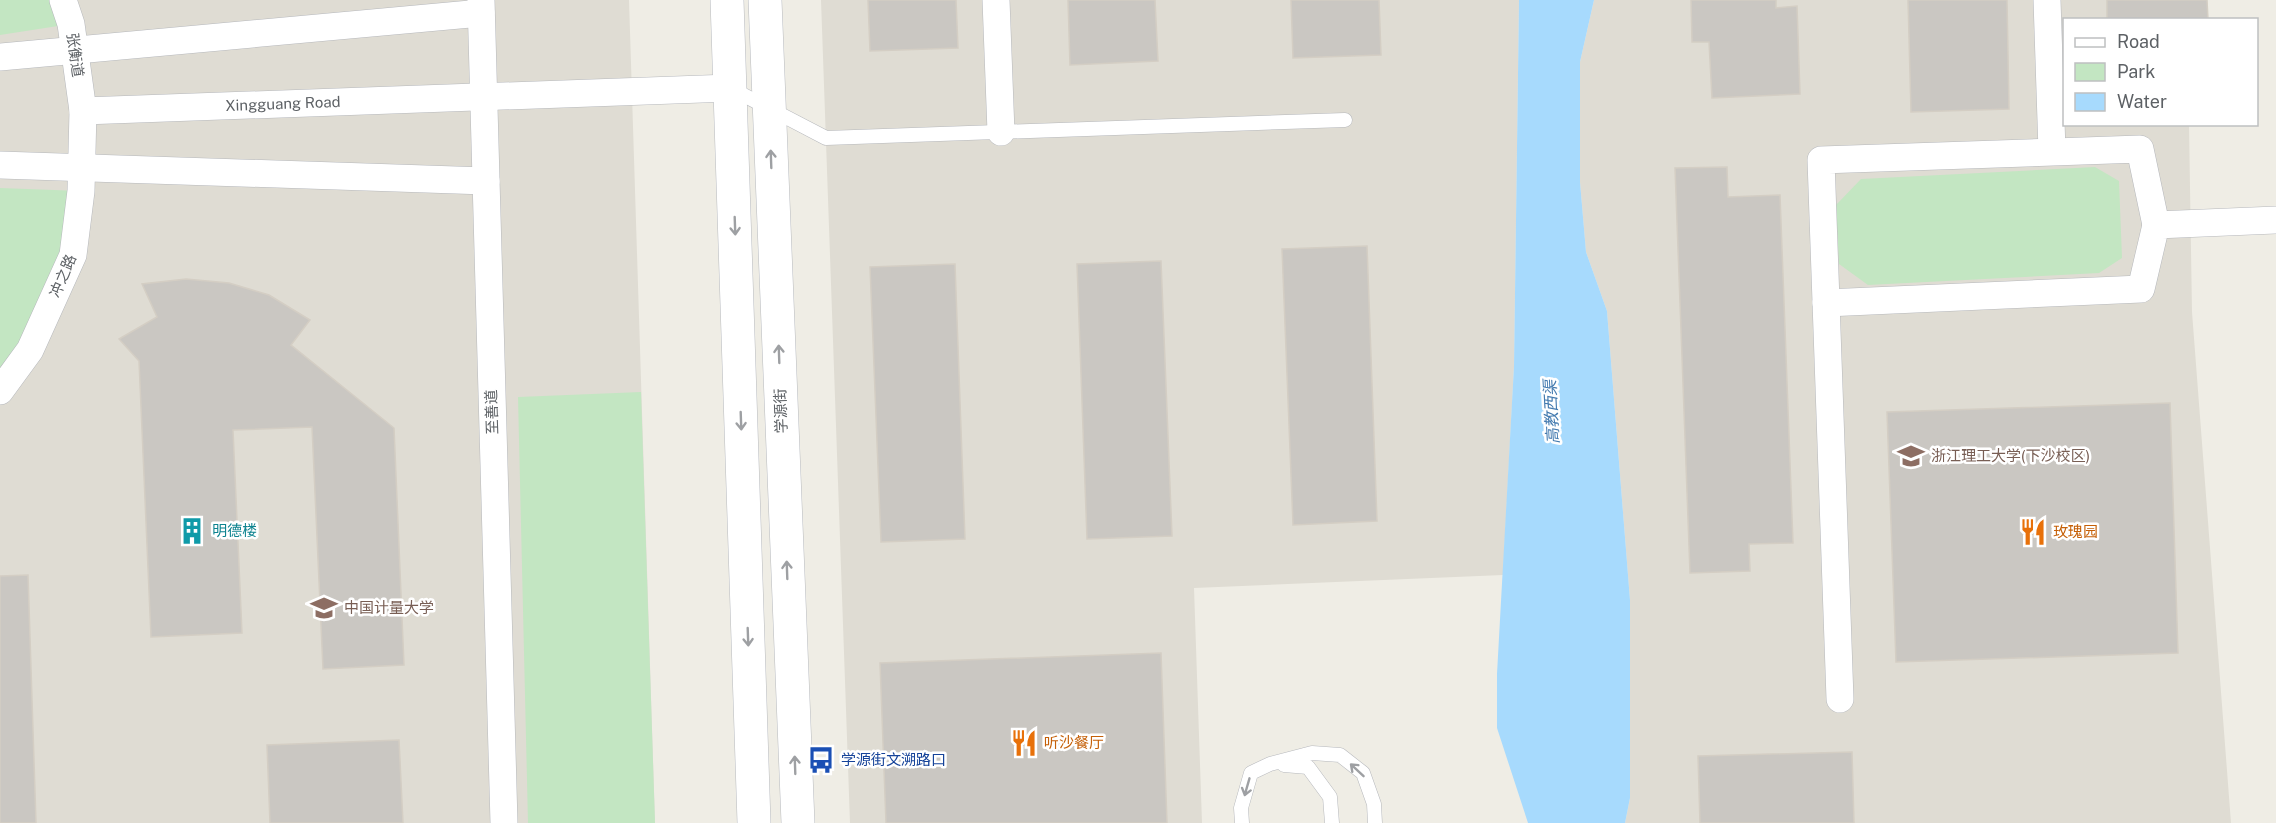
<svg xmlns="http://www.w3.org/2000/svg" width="2276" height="823" viewBox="0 0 2276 823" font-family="'Public Sans','Noto Sans SC',sans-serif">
  <rect width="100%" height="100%" fill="#efede5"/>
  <path fill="#dfdcd3" d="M0,0H629L655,823H0Z
    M821,0H1519L1514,366L1503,575L1194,588L1202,823H850Z
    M1594,0H2207L2208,19L2064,20V124L2189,125L2192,312L2231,823H1625L1630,798V600L1607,311L1586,252L1580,182V62Z"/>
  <path fill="#c3e6c2" d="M0,0H63L71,24L0,35Z
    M2095,167L2119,181L2122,258L2099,273L1868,285L1839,264L1836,205L1861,179Z
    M0,188L81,191L73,255L0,391Z
    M641,392L655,823H528L518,397Z"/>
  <path fill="#a7dafd" d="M1519,0H1594L1580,62V182L1586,252L1607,311L1630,600V798L1625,823H1528L1497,728V674L1514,366Z"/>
  <path fill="#cac7c2" stroke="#d4cec4" stroke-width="1.5" d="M868,0H956L958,48L870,51Z
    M1068,0H1155L1158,61L1070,65Z
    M1291,0H1379L1381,55L1293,58Z
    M1691,0H1776V8L1797,6L1800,94L1712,98L1709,42H1692Z
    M1908,0H2007L2009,109L1911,112Z
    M2107,0H2207L2208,20H2107Z
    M1727,167L1728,197L1780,195L1793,543L1749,544L1750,571L1690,573L1675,168Z
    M1367,246L1377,521L1293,525L1282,249Z
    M1161,261L1172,536L1087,539L1077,264Z
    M955,264L965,539L881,542L870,267Z
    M186,279L229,283L269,295L310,320L291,345L394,428L404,665L323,669L312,427L233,430L242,633L151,637L139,361L119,339L157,317L142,284Z
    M2170,403L2178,653L1896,662L1887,412Z
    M28,575L36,823H0V576Z
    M1161,653L1167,823H886L880,663Z
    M399,740L403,823H270L267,745Z
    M1852,752L1854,823H1700L1698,756Z"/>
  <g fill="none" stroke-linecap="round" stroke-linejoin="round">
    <defs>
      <path id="lane" d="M732,89L826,138L1345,120
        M1284,765L1308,767L1330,797L1332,823
        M1242,823L1241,808L1251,773L1270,764L1312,753L1340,755L1363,773L1374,804L1375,823"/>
      <g id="street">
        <path d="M481,0L504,823"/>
        <path d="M996,0L1001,132"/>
        <path d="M2047,0L2052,151"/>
        <path d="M0,57L481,13"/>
        <path id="s1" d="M83,111L730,88"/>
        <path d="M0,165L486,181"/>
        <path d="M1826,303L2141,289L2156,225L2276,220"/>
        <path d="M0,391L30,350L73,255L81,191L83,111L71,24L63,0"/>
        <path d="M1840,699L1821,160L2140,149L2156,225"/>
      </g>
      <path id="secondary" d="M727,0L754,823
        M765,0L798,823"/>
    </defs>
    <use href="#lane" stroke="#b6b8bc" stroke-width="15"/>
    <use href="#street" stroke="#b6b8bc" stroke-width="28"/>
    <use href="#secondary" stroke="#b7babf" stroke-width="34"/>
    <use href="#lane" stroke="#fff" stroke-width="14"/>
    <use href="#street" stroke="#fff" stroke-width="27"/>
    <use href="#secondary" stroke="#fff" stroke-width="33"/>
  </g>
  <defs><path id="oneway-shaft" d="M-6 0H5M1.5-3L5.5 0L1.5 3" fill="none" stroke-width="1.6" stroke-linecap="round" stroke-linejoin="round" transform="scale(1.5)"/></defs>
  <g stroke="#9ea0a3">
    <use href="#oneway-shaft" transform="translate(771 159) rotate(-92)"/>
    <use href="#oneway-shaft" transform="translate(735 226) rotate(88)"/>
    <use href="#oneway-shaft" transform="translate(779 354) rotate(-92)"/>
    <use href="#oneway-shaft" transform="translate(741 421) rotate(88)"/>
    <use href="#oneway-shaft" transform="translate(787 570) rotate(-92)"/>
    <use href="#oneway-shaft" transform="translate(748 637) rotate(88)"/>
    <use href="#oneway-shaft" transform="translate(795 765) rotate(-92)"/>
    <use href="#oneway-shaft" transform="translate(1357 770) rotate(-137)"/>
    <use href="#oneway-shaft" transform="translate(1247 787) rotate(106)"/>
  </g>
  <defs>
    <symbol id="university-bare" viewBox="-9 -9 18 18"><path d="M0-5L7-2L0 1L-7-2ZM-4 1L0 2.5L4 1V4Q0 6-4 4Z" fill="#8d6e63" stroke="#fff" stroke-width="2.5" paint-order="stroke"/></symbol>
    <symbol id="building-bare" viewBox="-9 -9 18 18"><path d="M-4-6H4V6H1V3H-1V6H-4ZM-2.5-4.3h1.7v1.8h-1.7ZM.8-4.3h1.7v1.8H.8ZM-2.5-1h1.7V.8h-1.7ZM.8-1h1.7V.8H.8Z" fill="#0f9aa8" stroke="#fff" stroke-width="2.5" paint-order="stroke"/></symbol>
    <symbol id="restaurant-bare" viewBox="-9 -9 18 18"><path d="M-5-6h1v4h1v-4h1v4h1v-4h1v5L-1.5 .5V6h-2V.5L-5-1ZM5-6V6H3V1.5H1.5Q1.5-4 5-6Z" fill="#e8710a" stroke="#fff" stroke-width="2.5" paint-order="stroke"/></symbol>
    <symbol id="bus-bare" viewBox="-9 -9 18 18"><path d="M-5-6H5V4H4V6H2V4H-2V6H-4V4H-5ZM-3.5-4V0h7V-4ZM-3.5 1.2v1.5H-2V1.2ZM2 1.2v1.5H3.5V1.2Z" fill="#1a4fb4" stroke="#fff" stroke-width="2.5" paint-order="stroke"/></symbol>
  </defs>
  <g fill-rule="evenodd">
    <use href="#university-bare" x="1892" y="437" width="38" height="38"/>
    <use href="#building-bare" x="173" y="512" width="38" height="38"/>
    <use href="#restaurant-bare" x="2014" y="513" width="38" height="38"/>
    <use href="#university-bare" x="305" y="589" width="38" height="38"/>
    <use href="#restaurant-bare" x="1005" y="724" width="38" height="38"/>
    <use href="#bus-bare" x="802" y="741" width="38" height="38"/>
  </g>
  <g text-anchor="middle" stroke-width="5" stroke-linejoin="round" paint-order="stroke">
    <g font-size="15" fill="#5d6165" stroke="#fff">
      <text transform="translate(75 55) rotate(82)" y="5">张衡道</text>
      <text dy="5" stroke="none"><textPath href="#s1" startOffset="200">Xingguang Road</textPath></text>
      <text transform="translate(63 276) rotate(-67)" y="5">冲之路</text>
      <text transform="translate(781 411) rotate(-92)" y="5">学源街</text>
      <text transform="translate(492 412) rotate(-92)" y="5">至善道</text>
    </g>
    <g font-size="15" fill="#785e54" stroke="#fff" text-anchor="start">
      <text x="1931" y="461">浙江理工大学(下沙校区)</text>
      <text x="344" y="613">中国计量大学</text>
    </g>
    <g font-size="15" fill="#0d838f" stroke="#fff" text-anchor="start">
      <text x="212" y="536">明德楼</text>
    </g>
    <g font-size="15" fill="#c56008" stroke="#fff" text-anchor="start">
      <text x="2053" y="537">玫瑰园</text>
      <text x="1044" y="748">听沙餐厅</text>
    </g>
    <g font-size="15" fill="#164399" stroke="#fff" text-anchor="start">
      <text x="841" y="765">学源街文溯路口</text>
    </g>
    <g font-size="16" font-style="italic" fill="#437aaf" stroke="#fff">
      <text transform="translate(1551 412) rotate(-93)" y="6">高教西渠</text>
    </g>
  </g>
  <rect x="2063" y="18" width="195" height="108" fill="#ffffff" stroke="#bec0c1" stroke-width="1.5"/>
  <rect x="2075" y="38" width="30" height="9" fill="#ffffff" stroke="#bec0c1" stroke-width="1.5"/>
  <text x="2117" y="48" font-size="18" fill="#5d6165">Road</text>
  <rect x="2075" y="63" width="30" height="18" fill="#c3e6c2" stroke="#bec0c1" stroke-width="1.5"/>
  <text x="2117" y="78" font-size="18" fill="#5d6165">Park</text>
  <rect x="2075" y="93" width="30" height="18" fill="#a7dafd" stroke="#bec0c1" stroke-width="1.5"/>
  <text x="2117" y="108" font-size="18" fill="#5d6165">Water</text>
</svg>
